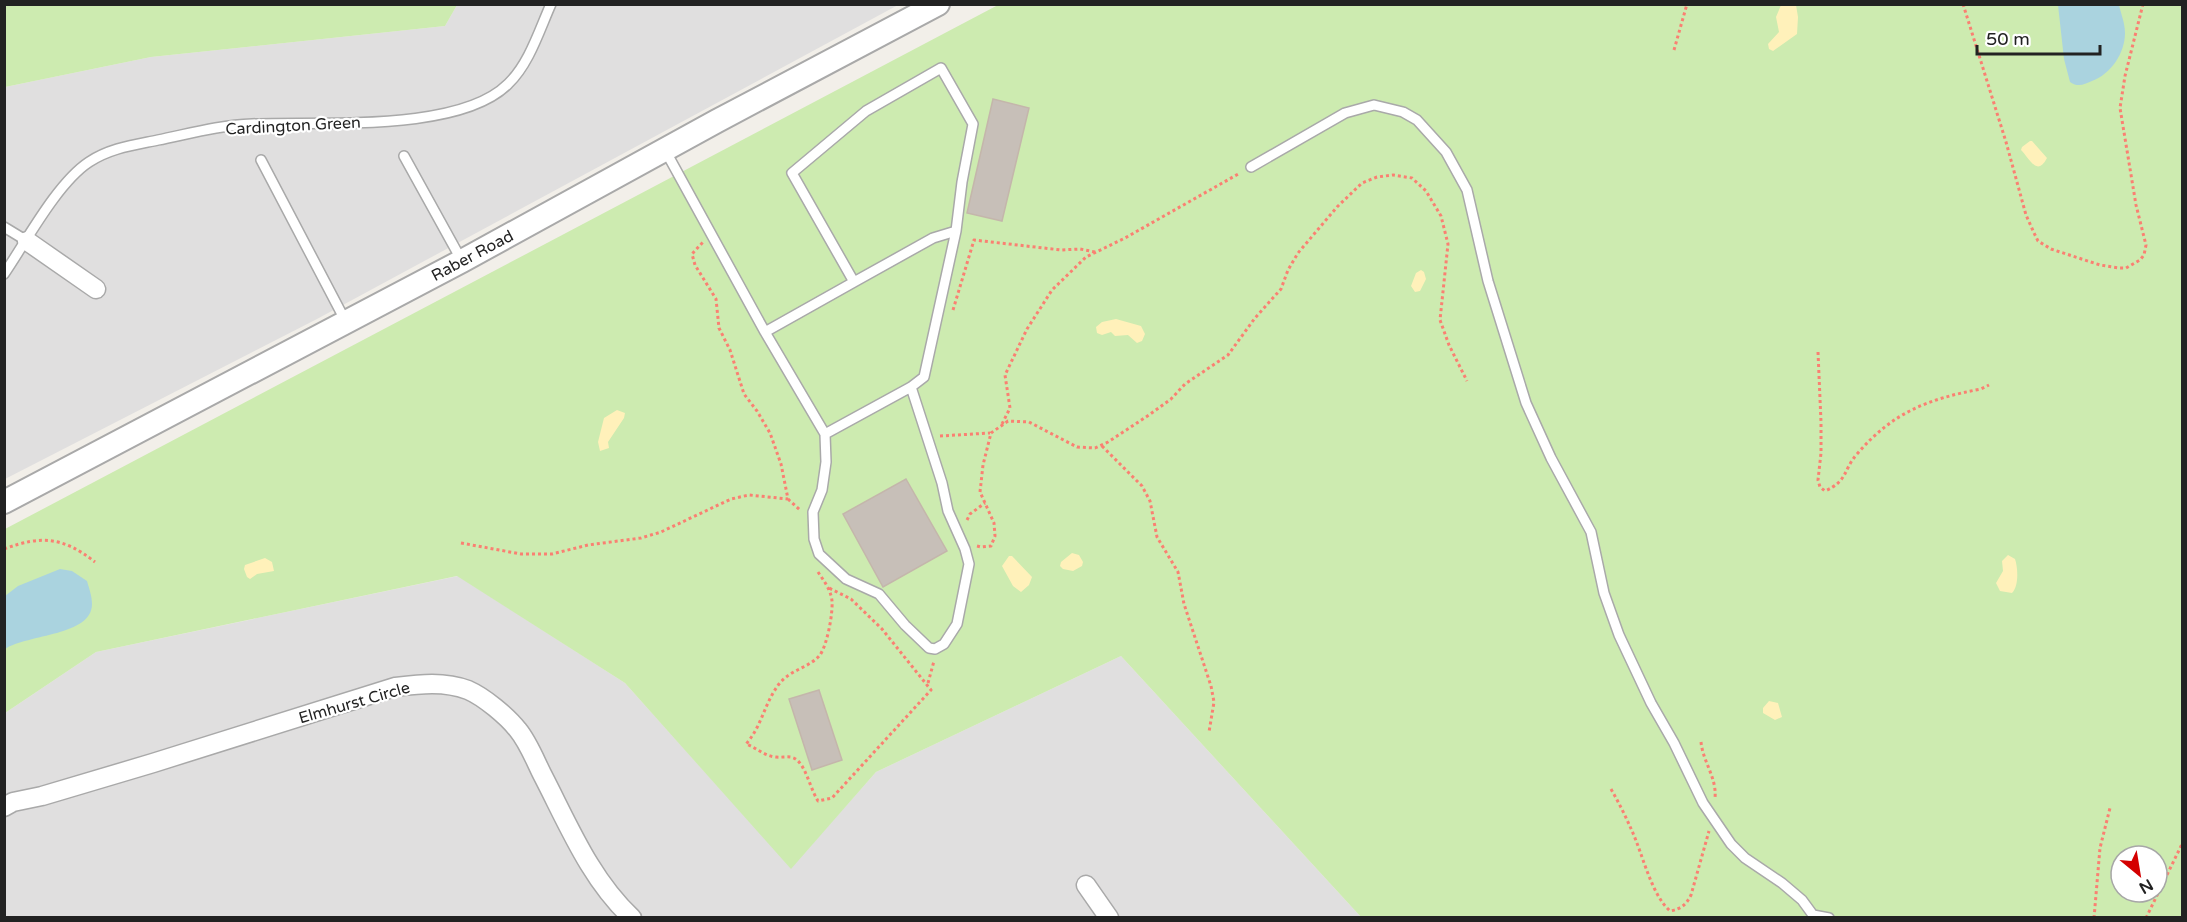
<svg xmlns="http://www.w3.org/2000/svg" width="2187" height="922" viewBox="0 0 2187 922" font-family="'Varela Round',sans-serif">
  <rect width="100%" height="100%" fill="#f2efe9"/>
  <path fill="#e0dfdf" d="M457,5H898L317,319L5,479V87L151,57L445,26Z
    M458,576L625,683L791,868L876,772L1121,656L1361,917L5,918V713L96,652Z"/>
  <path fill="#cdebb0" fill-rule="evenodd" d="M5,4H457V5L445,26L151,57L5,87Z
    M998,5H2182V917H1361L1121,656L876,772L791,869L625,683L457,576L96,652L5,713V529ZM2121,856H2157V892H2121Z"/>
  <path fill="#fff1ba" d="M1781,5H1796L1798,17L1797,34L1773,51L1769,49L1768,44L1779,32L1776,17Z
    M2030,141H2032L2047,158C2037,177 2030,159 2021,150L2022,147Z
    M1421,270L1424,272L1426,279L1420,291L1415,292L1411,286L1416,273Z
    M1116,319L1141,326L1145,334L1142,341L1137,343L1128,335L1115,336L1111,332L1102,335L1097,333L1096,327L1102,322Z
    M617,410L625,413L624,418L608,442L609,448L600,451L598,442L604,418Z
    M1072,553L1079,555L1083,562L1082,566L1073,571L1063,569L1060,566L1061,562Z
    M2008,555L2015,559C2018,568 2019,586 2012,593L2000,591L1996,583L2003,571L2002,561Z
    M1009,556H1012L1032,577L1029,585L1021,592L1013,586L1002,566Z
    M265,558L272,562L274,571L257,574L250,579L247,577L244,569L245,565Z
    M1769,701L1778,703L1782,717L1775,720L1763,713V708Z"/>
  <path fill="#aad3df" d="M2058,5H2119C2121,14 2125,23 2125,33C2125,53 2111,74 2092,81C2084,84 2079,88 2070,82L2064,59Z
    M60,569L72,571L87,581C89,588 92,596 92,604C92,636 28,634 5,649V596L18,586Z"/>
  <path fill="#c7bfb8" stroke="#c4b6ab" stroke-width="1.5" d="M993,99L1029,108L1002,221L967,213Z
    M906,479L947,551L883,587L843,514Z
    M819,690L842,760L812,770L789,699Z"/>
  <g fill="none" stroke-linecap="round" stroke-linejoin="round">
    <defs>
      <path id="service" d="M665,150L765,332L825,434L911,387L924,377L956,231L962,182L973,124L941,68L866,111L792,173L854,282L765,332
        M404,156L462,261
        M261,160L346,322
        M1251,167L1345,113L1374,105L1403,112L1417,120L1446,152L1467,190L1488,281L1526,403L1551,458L1591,532L1604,593L1619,635L1651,703L1674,743L1703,803L1731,844L1745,858L1782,883L1802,900L1813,915
        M4,227L27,241
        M4,274C26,242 57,183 89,162C110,148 134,145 158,140C188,134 220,125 252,124C319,121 459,133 508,84C529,64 539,31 551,4
        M854,282L933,238L956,231
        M825,434L826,462L822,490L813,512L814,539L819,554L846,579L879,594L905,625L929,648L935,649L944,644L957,624L969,564L965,549L948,511L942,483L911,387
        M1813,918V915L1829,918"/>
      <path id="minor" d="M27,241L96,289
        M4,807L13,802L42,796L153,763L395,687C420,684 444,681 468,690C484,697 507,716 518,730C528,742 535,760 542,774C568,824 590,879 632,918
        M1086,885L1109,918"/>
      <path id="tertiary" d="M4,502L462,261L717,121L938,4"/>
    </defs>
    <use href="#service" stroke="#a9a9a9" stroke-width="12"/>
    <use href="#minor" stroke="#a9a9a9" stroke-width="21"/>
    <use href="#tertiary" stroke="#a9a9a9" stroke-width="26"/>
    <path stroke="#fa8072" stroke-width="3" stroke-dasharray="3 3" stroke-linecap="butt" d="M1963,4L2006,142L2026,215L2035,235L2038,241L2051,249L2100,265L2119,268H2126L2140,260L2144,255L2146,245L2136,205L2120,108L2125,76L2143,4
      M1674,50L1687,4
      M953,310L974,240L1061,250L1080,249L1095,252
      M1818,352L1821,422V453L1818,480L1820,487L1825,491C1848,481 1843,470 1857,454C1893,412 1928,399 1981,389L1989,385
      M1002,424L1010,408L1005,375L1027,329L1052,290L1086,257L1125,238L1240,173
      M940,436L990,433
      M1102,446L1142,486L1150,501L1157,537L1178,572L1184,604L1211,686L1214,702L1209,732
      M788,499L800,510
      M967,520L970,514L985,503
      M461,543L521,554H552L588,545L641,538L661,532L731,499L749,495L788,499L781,464L770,433L757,411L744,394L730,350L719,328L716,299L695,265L692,254L703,242
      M977,546L981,547L991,546L995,536L994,523L980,492L983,465L991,433L1008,421L1029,422L1077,447L1095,448L1108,442L1149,415L1171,399L1185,384L1228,355L1255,318L1281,289L1288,270L1298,253L1337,207L1362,183L1377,177L1393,175L1412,178L1426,191L1441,216L1448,244L1440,320L1449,345L1467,381
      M4,549C42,535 63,537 95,562
      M818,572C824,581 831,590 832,601C833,614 827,645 820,655C809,668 791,669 779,684C764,704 762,726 746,744C757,748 764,756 776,757C785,758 792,754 799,762C807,771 811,790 818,801L832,798L931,690L882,629L851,599L829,588
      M928,683L934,661
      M1701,742C1703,762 1717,778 1715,798
      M1611,789C1619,803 1626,817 1632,831C1643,855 1651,894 1670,911C1681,909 1686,905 1691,895L1709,831
      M2094,918L2100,848L2110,808
      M2146,918L2182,844"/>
    <use href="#service" stroke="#fff" stroke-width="9"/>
    <use href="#minor" stroke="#fff" stroke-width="18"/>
    <use href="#tertiary" stroke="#fff" stroke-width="22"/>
  </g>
  <g text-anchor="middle" stroke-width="4.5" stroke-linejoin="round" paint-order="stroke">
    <g font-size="16" fill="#222" stroke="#fff">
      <text transform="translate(293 125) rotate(-3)" y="6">Cardington Green</text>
      <text transform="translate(472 255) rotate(-28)" y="6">Raber Road</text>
      <text transform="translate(354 702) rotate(-16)" y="6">Elmhurst Circle</text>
    </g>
  </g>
  <rect width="2187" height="922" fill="none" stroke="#222222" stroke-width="12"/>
  <g transform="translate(2139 874) rotate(150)"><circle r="28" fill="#ffffff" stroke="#a7a7a7" stroke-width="1.5"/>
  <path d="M0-4.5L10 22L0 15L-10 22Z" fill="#d40000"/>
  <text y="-9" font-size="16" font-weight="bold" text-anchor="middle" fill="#222222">N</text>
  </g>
  <path d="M1977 45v9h123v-9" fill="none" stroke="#222222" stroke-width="3"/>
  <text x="1986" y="45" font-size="18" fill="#222222" stroke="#ffffff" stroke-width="4.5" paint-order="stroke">50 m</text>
</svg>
